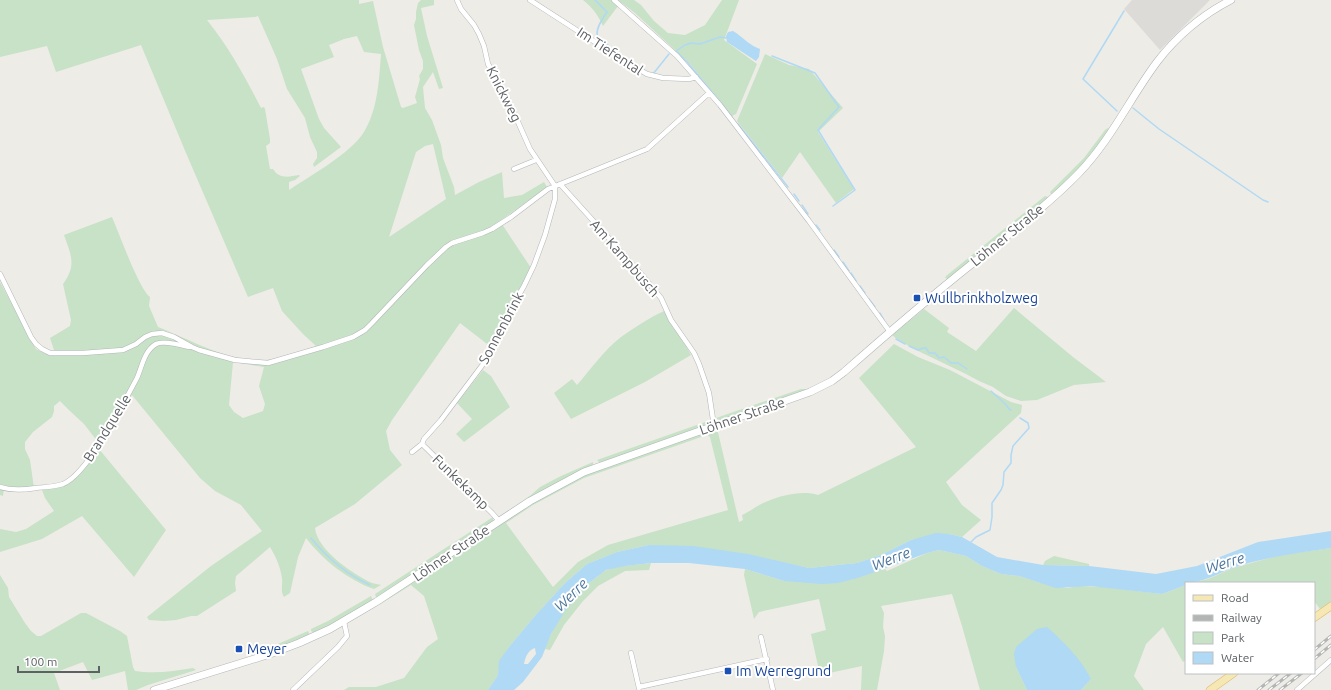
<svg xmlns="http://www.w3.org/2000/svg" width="1331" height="690" viewBox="0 0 1331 690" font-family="Ubuntu,sans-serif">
  <rect width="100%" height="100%" fill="#eeece6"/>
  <path fill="#dddbd8" d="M1132,0H1210L1160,50L1124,9Z"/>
  <path fill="#c7e2c6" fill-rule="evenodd" d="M0,0H359V4L373,1L383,47L401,107L403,108L417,103L415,97L420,79L419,76L423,69V61L419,50L414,25L416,19V12L418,3L421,0H434V5L421,8L427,36L443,88L439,89L433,72L423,87L425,108L432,120L441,145L443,158L454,187L455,195L479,182L502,172L504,198L522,195L544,182L547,187L500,221L531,268L491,347L460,323L392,420L386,431L390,450L402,465L355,504L315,528C317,550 353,574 372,583C375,584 378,584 381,585L374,589C348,580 323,560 306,538L298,557L290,593L284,597C280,591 283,585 282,578C280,566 276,557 270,547L236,576L235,583L236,591L197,616H191L176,620L164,621L149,620L147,617L211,566L262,531L241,505L215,491L200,478L132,395L101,446L84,424L70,411L60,401L54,406V411L52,417L33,432L25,442V449L30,460L34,488H4L3,496L0,495V282L36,349L44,353L56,356L50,338L70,326L71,320L63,284C77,265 71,255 64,235L112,217C119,233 139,289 150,297L149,306L158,327C189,339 226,361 260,360C279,360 298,352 316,346L303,334L282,311L273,288L248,297L186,153L141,45L56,72L47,46L0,57ZM258,16L277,59L287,89L305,118L310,137L317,152V158L313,164L314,167L341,147L324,128L319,119L301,69L334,57L329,45L344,39L357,36L364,52L381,54C379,80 378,109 364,132C351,153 310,176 289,190V182L295,180L300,176L299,175C288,177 279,179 273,169H270L266,146L270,143V139L265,109L264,107L261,108C244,75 230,49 207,20L255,17ZM433,144L446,199L389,237L416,152L425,146ZM233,362L264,367L259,386L265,404L263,411L243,418L234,412L229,405Z
    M583,0H611L618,6L603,26C598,15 592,7 583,0Z
    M618,0H634L641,5L654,21L668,33L685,35L705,25L722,0H739L724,40L757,64L736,114L732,116L690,64L635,13Z
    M765,54L789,65L809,69L843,108L818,132L854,189L836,203L800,152L782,178L737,121Z
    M1108,128L1109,129C1092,154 1074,175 1052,195L1051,194L1050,192L1084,158L1105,130Z
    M1045,196L1048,197V199L948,279L945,278L946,276Z
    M1014,308L1073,357L1106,382L1074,385L1037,400L1021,401L1006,396L993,387L979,381L966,374L914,349L897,339L892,335L924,309L949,328L947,332L976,351Z
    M664,311C672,326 683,339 691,355L645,382L571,419L554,393L572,379L577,385C591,369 604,350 621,337C635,327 649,318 664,311Z
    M894,344L918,357L950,370L1011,402L1022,405L1021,413L946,482L962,505L981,520L962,537L949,534L911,540L881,555L857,563L809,568L785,563L649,545L617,552L587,564L564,584L534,617L509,647L500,661L498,675L488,690H344L349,687H376L404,678L427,647L438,639L424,596L411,585L379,605L378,604L532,503L576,479L598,470L717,428L739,522L743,520L742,515C751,511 759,504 768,501C782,495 803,490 818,495L916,447L859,378ZM707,435L710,437L728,510L608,545L578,562L553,587L506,523L533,505L584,478Z
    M483,370L491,376L510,407L464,442L456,434L472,419L457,403Z
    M801,389H805V391L720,421L717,419L716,418Z
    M711,420L708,425L600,463L597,460Z
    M99,449L166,530L134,577L82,516L42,539L0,552V529L16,532L26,529L54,511L45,498L42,490C72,487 82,471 99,449Z
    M593,462V466L560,481L500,516L531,495L540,487L561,476Z
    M493,517V521L377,598L376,597L375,594Z
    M1331,548V602L1320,609L1314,601V583H1191L1208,579L1233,568L1280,555Z
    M939,550L966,556L982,566L1001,574L1019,576L1038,582L1067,588L1079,586L1105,587L1162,594L1186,585V660L1183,662L1163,627L1146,644L1134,676L1144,690H1081L1091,679L1016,667L1027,690H980L962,626L952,594L881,606L884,613L883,627L885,636L884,651L877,690H861L862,666L820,675L811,634L826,630L819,599L759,612L754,619L744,575L745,569L784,581L861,577L872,572L885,569L887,571L927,553Z
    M1054,556L1089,564V566L1043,565L1045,561Z
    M651,563L649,570L625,571L598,586L583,601L564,625L550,650L545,649C555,621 573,594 597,577C600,574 604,571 607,570C621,565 637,565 651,563Z
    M0,575L8,588L9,597L25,623L31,631L37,636H41L81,613H86L120,631L127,636L133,667L135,671C154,674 175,671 193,668L196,670L148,685L136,690H128L125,671L92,680L83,662L54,673L60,690H0Z
    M371,596L373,601L351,615L314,633L311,631V629L328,621Z
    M308,631L310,635L309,636L261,654L257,653Z"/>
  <path fill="#afd9f4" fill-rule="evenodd" d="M733,31C743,37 750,46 760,49L759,57L756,61L727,42L726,36L728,32Z
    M1331,531V548C1298,553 1265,557 1233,568C1218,573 1203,583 1186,583V585L1162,594L1090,586L1056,588L1019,576L1001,574L982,566L966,556L939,550L927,553L861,577L838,583L822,584L784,581L745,569L689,563H651L625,566L606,570L585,586L565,611L551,634L542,657L523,682L514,690H488L498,675L499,661L509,647L534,617L564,584L587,564L617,552L649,545L693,546L748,554L809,568L857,563L881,555L911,540L936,533L949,534L962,537L997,557L1043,565L1089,566L1156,574L1197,566L1258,542ZM535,648L536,654L528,664H524C525,658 528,650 535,648Z
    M1047,627C1064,642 1081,659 1091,679L1081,690H1027L1016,667L1014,654L1016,647L1037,629Z"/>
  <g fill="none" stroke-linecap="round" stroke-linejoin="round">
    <path stroke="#afd9f4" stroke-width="1.5" d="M595,0L607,12C603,18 594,30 598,37C601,40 606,43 609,46
      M614,51L630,62
      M772,56L815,73L839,107L818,130L855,190L833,206
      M653,74L669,54
      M721,103L688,63L676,51L685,45L691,43L700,44L720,37L727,38
      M723,106L732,117
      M1133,108L1159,129L1263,200L1268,202
      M1117,111L1083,79L1124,11
      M738,124L788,187
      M794,194L799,201
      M802,205L808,214
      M816,225L820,230
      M834,250L839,257
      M843,262L849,271
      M851,273L856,281
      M860,286L865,293
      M869,299L875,307
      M880,313L884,320
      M896,339L905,344
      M909,346L918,350L923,348H926L929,353H935L939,358L944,357L951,363H958L967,369
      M991,391C997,397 1006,403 1009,409L1011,410
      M311,538C328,559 346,574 370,585
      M971,542L976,537L990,530L992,517V503L1001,490L1003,485L1004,472L1011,463V455L1013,446L1029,428L1028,423L1020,418"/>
    <defs>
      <path id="street" d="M457,0L461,9L474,25L479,34L484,46L488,64L506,95L530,149L555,186
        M530,0L626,62L647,74L663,78L689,79L696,77
        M614,0L677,56L720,105L809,221L890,332
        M514,169L536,160
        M560,184L642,275L661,298L671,320L694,353L699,364L709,393L714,426
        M0,274L31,337L36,344L42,349L50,353H83L123,350L136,344L145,337L152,334L162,333L174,337L192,347L199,350L235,360L268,363L323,347L353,337L365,330L371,324L427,265L446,247L452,243L483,233L492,229L511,217L548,189L647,149L709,93
        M422,444L492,513L499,521
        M412,452L422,444L424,439L441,420L490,355L506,317L524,286L534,265L545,235L555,199V186
        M0,487C12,491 24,490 36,488C45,487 54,487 63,484C88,474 124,402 137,378C142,367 144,351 156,344C163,340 181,345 189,347
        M761,637L773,690
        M631,653L639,688
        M639,687L767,659
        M293,690L338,647L347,636L344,622
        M1297,690L1331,660"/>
      <path id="secondary" d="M154,690L270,654L299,643L330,629L376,602L530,501L584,472L810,392L832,381L844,372C886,335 929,298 973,263C1009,234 1047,206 1079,173C1111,140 1130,98 1157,62C1177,36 1202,15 1231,0"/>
      <path id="primary" d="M1314,618L1331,606
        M1210,690L1234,673"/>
    </defs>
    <use href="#street" stroke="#b3b6b9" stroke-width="5.5"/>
    <use href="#secondary" stroke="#b2b5b9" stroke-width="8"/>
    <use href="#primary" stroke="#e0bb6d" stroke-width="8"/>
    <use href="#street" stroke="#fff" stroke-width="4.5"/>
    <use href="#secondary" stroke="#fff" stroke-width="7"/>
    <use href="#primary" stroke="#f5e8b4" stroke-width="7"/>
    <defs>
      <path id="rail" d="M1314,650L1331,636
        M1314,659L1331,645
        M1258,690L1279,673
        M1269,690L1291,673
        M1280,690L1302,673"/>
    </defs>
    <use href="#rail" stroke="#b3b4b4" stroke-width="3"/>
    <use href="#rail" stroke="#fff" stroke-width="1.5" stroke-dasharray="4.5" stroke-linecap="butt"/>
  </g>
  <g fill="#1a4fb4" stroke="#fff" stroke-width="1.5">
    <rect x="913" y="294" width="8" height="8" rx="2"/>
    <rect x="235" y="645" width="8" height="8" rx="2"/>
    <rect x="724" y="667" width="8" height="8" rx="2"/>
  </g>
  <g text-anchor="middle" stroke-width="4" stroke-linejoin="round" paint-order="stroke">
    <g font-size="14" fill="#5d6164" stroke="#fff">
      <text transform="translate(610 51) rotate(33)" y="5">Im Tiefental</text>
      <text transform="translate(504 94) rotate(63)" y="5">Knickweg</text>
      <text transform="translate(1007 235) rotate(-39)" y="5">Löhner Straße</text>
      <text transform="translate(625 258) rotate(49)" y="5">Am Kampbusch</text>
      <text transform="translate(501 328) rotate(-62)" y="5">Sonnenbrink</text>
      <text transform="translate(742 416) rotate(-19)" y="5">Löhner Straße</text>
      <text transform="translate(107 428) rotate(-58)" y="5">Brandquelle</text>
      <text transform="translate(461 482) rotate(44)" y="5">Funkekamp</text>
      <text transform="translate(451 553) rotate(-34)" y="5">Löhner Straße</text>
    </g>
    <g font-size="14" fill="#164399" stroke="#fff" text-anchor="start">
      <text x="925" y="303">Wullbrinkholzweg</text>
      <text x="247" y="654">Meyer</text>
      <text x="736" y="676">Im Werregrund</text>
    </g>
    <g font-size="15" font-style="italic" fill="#4b759c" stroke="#fff">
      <text transform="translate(891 559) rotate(-21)" y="5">Werre</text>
      <text transform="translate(1225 563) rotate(-17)" y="5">Werre</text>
      <text transform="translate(571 595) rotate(-44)" y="5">Werre</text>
    </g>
  </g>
  <rect x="1185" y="582" width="130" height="92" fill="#ffffff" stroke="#bec0c1"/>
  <rect x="1193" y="595" width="20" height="6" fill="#f5e8b4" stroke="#bec0c1"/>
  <text x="1221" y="602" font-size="12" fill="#5d6164">Road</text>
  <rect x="1193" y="615" width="20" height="6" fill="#b3b4b4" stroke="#bec0c1"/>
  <text x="1221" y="622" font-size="12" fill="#5d6164">Railway</text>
  <rect x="1193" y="632" width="20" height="12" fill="#c7e2c6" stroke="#bec0c1"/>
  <text x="1221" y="642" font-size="12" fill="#5d6164">Park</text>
  <rect x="1193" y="652" width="20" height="12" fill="#afd9f4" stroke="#bec0c1"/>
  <text x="1221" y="662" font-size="12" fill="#5d6164">Water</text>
  <path d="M18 666v6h81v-6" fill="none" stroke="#5d6164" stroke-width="2"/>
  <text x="24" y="666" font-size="12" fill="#5d6164" stroke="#ffffff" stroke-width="3" paint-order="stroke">100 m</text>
</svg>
